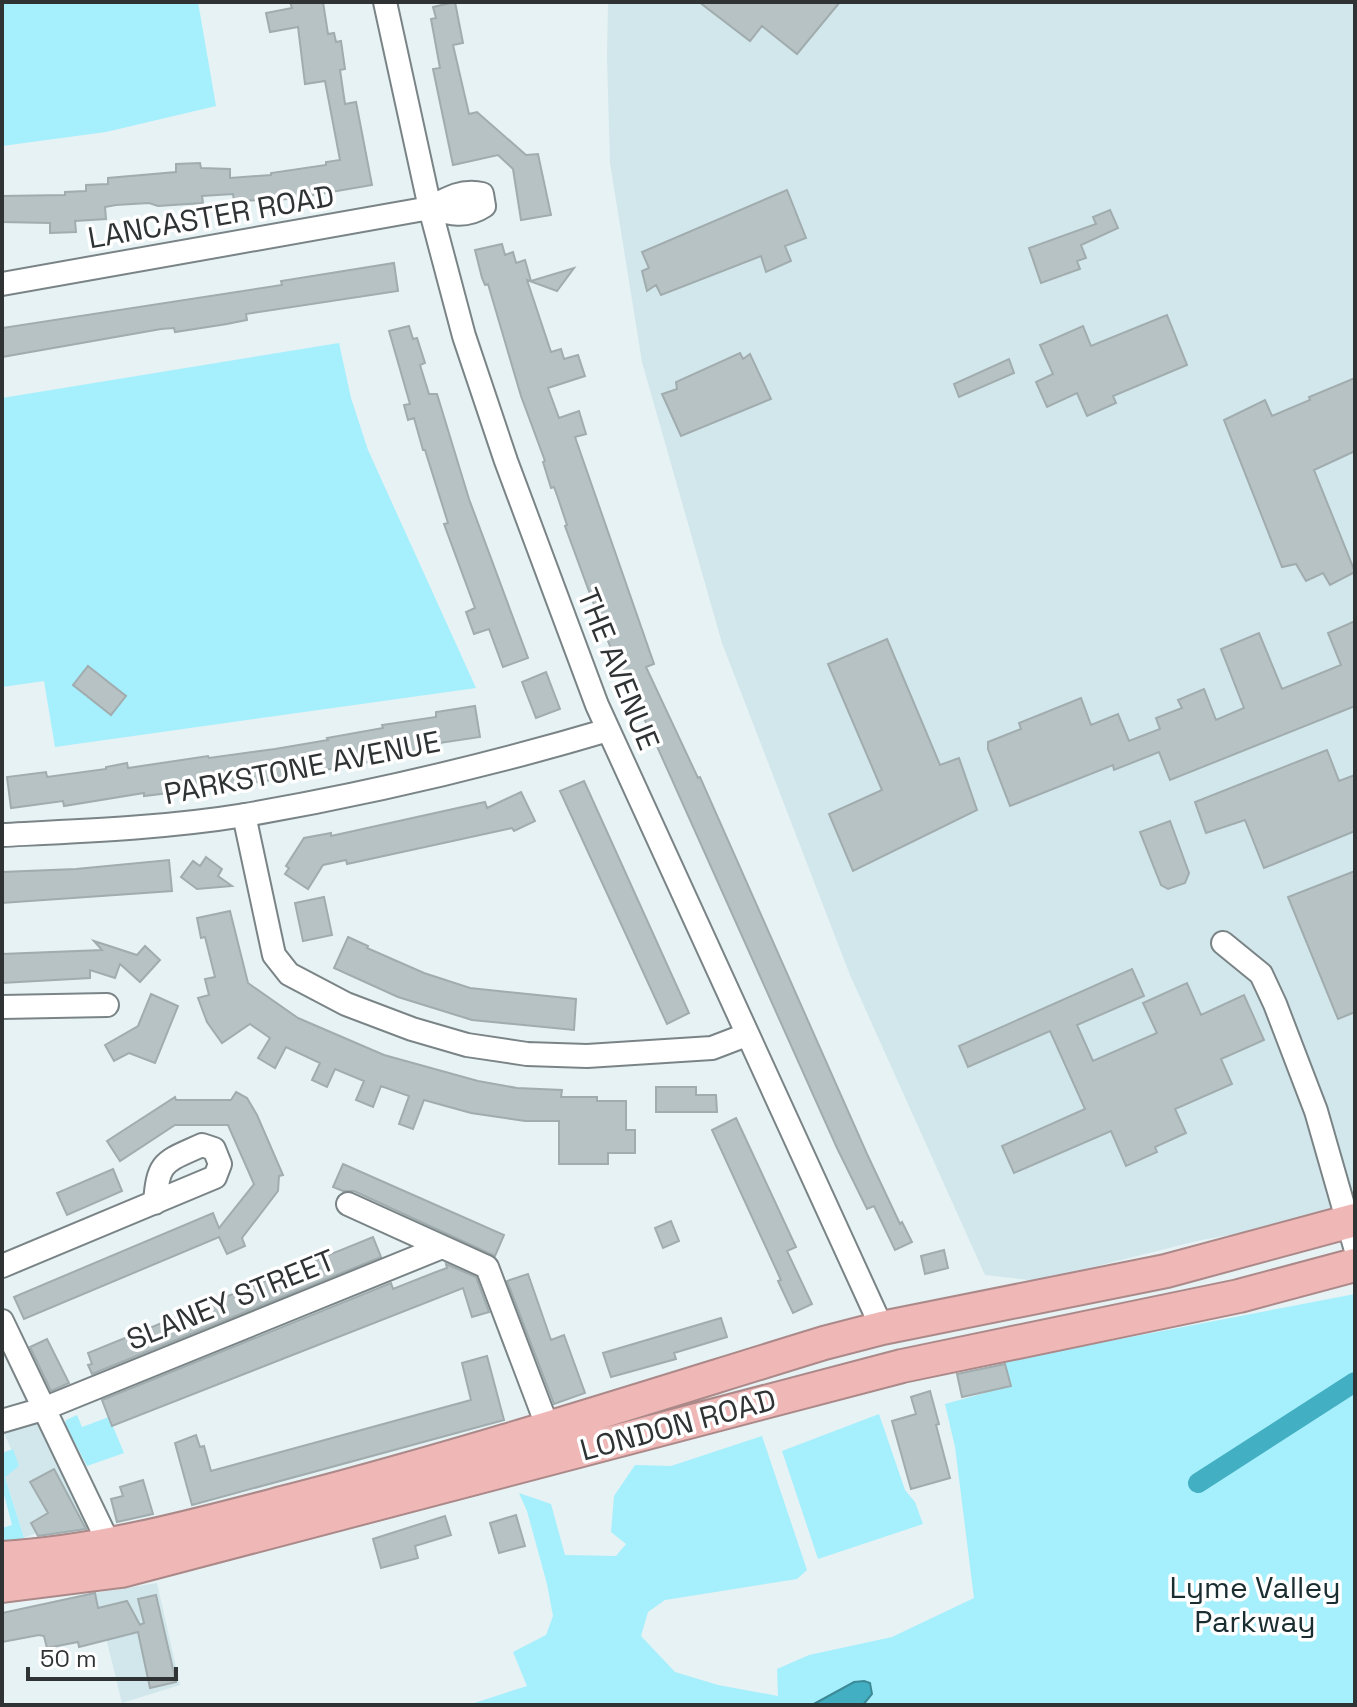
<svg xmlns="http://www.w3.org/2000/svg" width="1357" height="1707" viewBox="0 0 1357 1707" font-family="'Space Grotesk',sans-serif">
  <rect width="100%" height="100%" fill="#e6f2f4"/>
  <path fill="#d2e7eb" d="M608,2H1355V1206L1317,1218L1197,1241L1037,1281L985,1275L850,975L722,643L642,362L610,163L607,58Z
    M44,1423L94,1524L60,1544L47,1540L45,1536L40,1539L36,1533L24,1538L5,1476L19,1466L3,1431Z
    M157,1583L180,1685L122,1703L95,1593Z"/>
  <path fill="#a6effd" d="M2,2H198L216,106L106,132L2,146Z
    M339,343L351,398L368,450L476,688L55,747L44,681L2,687V398Z
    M1355,1294V1705H468L527,1686L513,1652L546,1635L553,1616L547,1584L527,1511L519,1493L551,1504L565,1555L616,1556L626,1544L611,1532L614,1496L635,1465L671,1466L762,1436L807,1570L797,1579L665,1600L648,1612L641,1636L675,1672L718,1685L778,1696L777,1669L809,1655L892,1637L974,1598L955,1447L945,1404L1010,1386L1005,1361Z
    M879,1414L905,1490L915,1502L923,1524L818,1559L782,1451Z
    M77,1415L82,1427L109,1417L124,1453L87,1466L65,1424L66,1420Z
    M13,1449L19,1466L5,1477L24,1538L2,1542V1528L12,1525L2,1487V1453Z"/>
  <path fill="#43afc2" stroke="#3d8a97" stroke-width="2" d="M864,1681L870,1683L872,1694L863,1705H812L854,1682Z"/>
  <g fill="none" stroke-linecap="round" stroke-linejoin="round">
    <path stroke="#43afc2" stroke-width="20" d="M1198,1483L1355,1382"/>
  </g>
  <path fill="#b7c2c5" stroke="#a1acae" stroke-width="2" d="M290,2H323L328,34L334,33L336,42L341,41L345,69L340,70L345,104L356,102L372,185L291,199L234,201L233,194L202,196L203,203L158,206L149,203L116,205L105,207L106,219L75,221L76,232L50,233V223L2,222V196L65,195V192L86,191V185L108,184V178L176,172V164L200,163L201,168L230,169V178L271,175V173L326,165V162L340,160L325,81L305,84L298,27L270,32L266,13L292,8Z
    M455,2L463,43L453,45L469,114L477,112L526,155L538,154L551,215L521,220L513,169L498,155L453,165L433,69L440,68L431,19L436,18L433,7Z
    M699,2H840L797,54L762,26L750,41Z
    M787,190L806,238L785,246L791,261L766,272L761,256L661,295L656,285L647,291L642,271L649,268L642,252Z
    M1110,210L1118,228L1081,245L1086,258L1077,261L1080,269L1041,283L1029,248L1096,224L1093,217Z
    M502,244L505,255L513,252L516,263L525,260L531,281L574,268L557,291L527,280L551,352L561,349L564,359L578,355L585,376L548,388L559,418L579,411L586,434L575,437L654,664L646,667L698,778L700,777L867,1154L900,1224L902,1222L912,1242L895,1250L874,1206L867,1209L837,1148L656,744L623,673L621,674L597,613L565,526L567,525L558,498L554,487L551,488L543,462L545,461L521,396L488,284L485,285L482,278L475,250Z
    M394,263L398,291L246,314L247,320L227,324L175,332L174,328L161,329L2,357V328L282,285L281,281Z
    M1167,315L1187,365L1113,396L1116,403L1087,416L1077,393L1047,407L1036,382L1053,374L1040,345L1083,326L1091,346Z
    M409,326L413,339L417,338L425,363L420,365L429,394H437L469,499L528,658L503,667L489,629L474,634L466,612L475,608L444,524L448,523L425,450H423L414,418L408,420L404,405L410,404L389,331Z
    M740,353L743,359L750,354L771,399L681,436L662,394L677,389L676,382Z
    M1009,359L1014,373L959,397L954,384Z
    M1355,378V451L1314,470L1355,572L1330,585L1323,573L1306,581L1296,564L1282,567L1224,420L1265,400L1272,416L1310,400L1309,397Z
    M1355,621V706L1170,780L1159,752L1114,770L1113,765L1010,806L988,749V742L1021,729L1019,723L1081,698L1091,725L1118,714L1129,741L1160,729L1156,718L1182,708L1178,700L1204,689L1216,720L1244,708L1221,649L1259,633L1282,689L1341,665L1328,633Z
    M887,639L940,765L959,758L977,810L853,871L829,814L882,790L828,664Z
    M88,666L126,696L111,715L73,685Z
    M546,672L560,709L536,718L522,682Z
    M475,706L480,737L426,745L427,751L266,781L144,796V793L64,806L63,801L11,808L7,777L46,772L47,777L106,769V767L127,763L128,768L208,756L209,758L275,749L328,740L327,738L383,728L382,725L436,717V712Z
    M1327,750L1339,781L1355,775V831L1264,868L1245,820L1206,833L1195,802Z
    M584,781L689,1013L667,1024L560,791Z
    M521,792L535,821L514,831L512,828L347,864L346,860L323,865L308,889L285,874L289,868L286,866L304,838L331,833V836L485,802L487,808Z
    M1170,821L1189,873L1185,883L1168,889L1161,885L1140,832Z
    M206,857L222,869L218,876L232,886L197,889L181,877L193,861L200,866Z
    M169,860L172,891L2,903V872L76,869Z
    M1355,871V1012L1338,1019L1288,897Z
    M324,897L332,935L303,941L295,903Z
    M230,911L248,983L298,1018L384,1055L478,1081L517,1088L562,1090L561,1097H597V1101H626V1130H635V1153H608V1164H559V1121H525L471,1113L424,1100L413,1129L399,1124L409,1096L381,1086L373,1107L356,1100L364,1081L335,1069L327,1087L312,1080L320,1063L286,1047L275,1068L258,1058L270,1038L250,1024L222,1043L207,1022L198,998L209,995L205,979L215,977L205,937L201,938L197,918Z
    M348,937L368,946L367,948L424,973L470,988L576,999L574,1030L472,1020L398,997L334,968Z
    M94,941L137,955L145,946L160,960L140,982L120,964L115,978L90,970V978L2,983V954L102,950Z
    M1132,969L1144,996L1077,1025L1093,1061L1157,1033L1143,1003L1187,983L1201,1015L1244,995L1264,1040L1221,1059L1232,1084L1175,1109L1186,1133L1155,1147L1157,1152L1126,1166L1111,1131L1014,1173L1002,1146L1085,1109L1050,1031L968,1067L959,1046Z
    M151,994L178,1006L155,1063L129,1053L114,1061L105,1045L138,1026Z
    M656,1087H696V1095H716L717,1112H656Z
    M236,1092L247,1098L257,1115L283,1175L279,1176L278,1191L242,1238L245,1246L227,1254L219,1237L24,1319L14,1297L213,1213L219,1228L254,1184L228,1125H175L120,1161L107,1141L175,1097L176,1100H231Z
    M736,1118L796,1247L787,1251L812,1304L793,1313L778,1281L781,1280L712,1130Z
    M343,1164L504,1235L495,1256L354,1191H343L333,1187Z
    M113,1169L122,1191L67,1215L57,1193Z
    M671,1221L679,1241L663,1248L655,1228Z
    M373,1237L381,1257L92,1374L88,1365L92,1364L88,1353Z
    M944,1250L948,1268L925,1274L921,1256Z
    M446,1264L476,1277L489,1312L472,1317L463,1288L112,1426L102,1400L391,1283L393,1289L436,1272L447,1268Z
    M528,1274L551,1340L564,1335L585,1393L554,1404L507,1281Z
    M721,1318L727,1337L674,1353L676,1359L611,1377L603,1353Z
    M47,1339L69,1383L51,1391L30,1347Z
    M487,1356L504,1420L192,1505L175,1443L196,1435L200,1447L204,1446L211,1471L365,1429L471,1400L462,1363Z
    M1005,1364L1011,1386L962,1397L957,1374Z
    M930,1391L939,1424L936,1425L950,1478L911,1489L892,1421L916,1414L911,1397Z
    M54,1469L86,1529L38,1536L31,1523L48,1513L30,1482Z
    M143,1480L153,1514L117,1522L111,1499L123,1496L120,1487Z
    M516,1515L525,1546L499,1553L490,1523Z
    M445,1516L451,1535L415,1546L418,1558L381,1568L373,1539Z
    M95,1593L98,1608L127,1601L140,1625L144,1623L138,1599L156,1595L176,1682L150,1688L138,1632L79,1647L78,1642L47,1648L44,1636L39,1635L2,1642V1613Z"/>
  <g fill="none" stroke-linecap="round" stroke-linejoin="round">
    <defs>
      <path id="minor" d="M385,2L430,208L464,336L506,461L597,705L882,1328
        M2,284L430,208C446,199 462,189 482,194L484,206C466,218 450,214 430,208
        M244,815L274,955L289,974L346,1004L412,1029L467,1045L527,1054L587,1056L712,1048L746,1035
        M2,835C83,831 165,828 245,815C367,794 490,765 608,730
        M1223,943L1261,974L1275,1004L1316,1111L1355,1247
        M2,1007L107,1005
        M348,1204L487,1267L548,1428
        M2,1266L215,1177L220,1164L214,1149L202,1145C165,1162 158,1160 155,1203
        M2,1321L109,1544
        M2,1421L43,1409L442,1247"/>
      <path id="highway" d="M2,1558C101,1552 198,1525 294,1500C472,1454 648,1397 824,1343L882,1328L1166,1271L1355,1220
        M2,1586L121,1571L902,1366L1239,1296L1355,1265"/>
    </defs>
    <use href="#minor" stroke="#7a8486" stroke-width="26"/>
    <use href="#highway" stroke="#ac8989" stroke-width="36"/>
    <use href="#minor" stroke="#fff" stroke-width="22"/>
    <use href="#highway" stroke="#efb8b7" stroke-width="32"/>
  </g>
  <g text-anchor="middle" stroke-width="7" stroke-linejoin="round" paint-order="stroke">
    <g font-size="30" fill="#2f3334" stroke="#fff">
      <text transform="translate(211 217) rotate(-10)" y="10">LANCASTER ROAD</text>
      <text transform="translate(618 669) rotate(68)" y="10">THE AVENUE</text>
      <text transform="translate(302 768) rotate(-11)" y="10">PARKSTONE AVENUE</text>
      <text transform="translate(231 1300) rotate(-22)" y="10">SLANEY STREET</text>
      <text transform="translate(678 1425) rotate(-15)" y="10">LONDON ROAD</text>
    </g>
    <g font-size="30" fill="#1a2d31" stroke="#fff">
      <text x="1255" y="1598">Lyme Valley<tspan x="1255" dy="34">Parkway</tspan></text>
    </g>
  </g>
  <rect width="1357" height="1707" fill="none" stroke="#2f3334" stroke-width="8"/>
  <path d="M28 1667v12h148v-12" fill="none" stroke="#2f3334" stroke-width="4"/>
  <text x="40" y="1667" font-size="24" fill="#2f3334" stroke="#ffffff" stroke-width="6" paint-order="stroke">50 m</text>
</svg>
